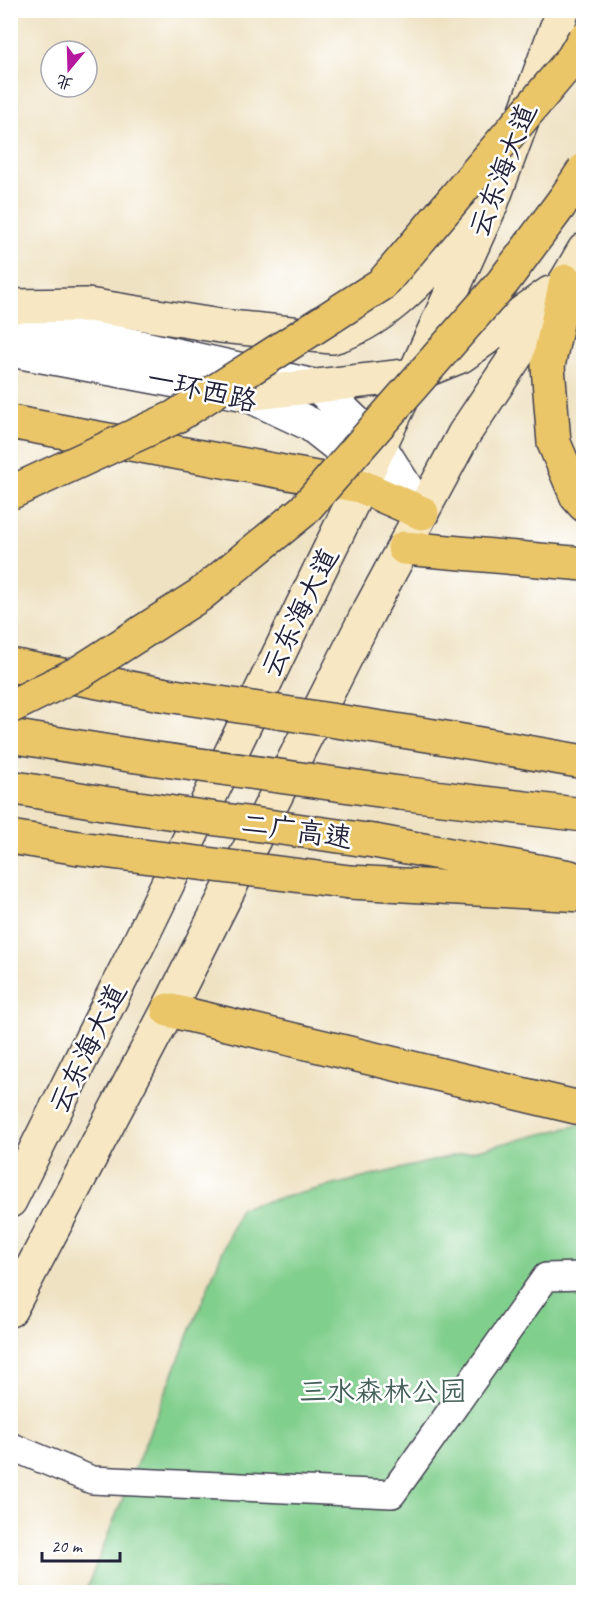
<svg xmlns="http://www.w3.org/2000/svg" width="594" height="1603" viewBox="0 0 594 1603" font-family="Caveat,'LXGW WenKai TC',sans-serif">
  <rect width="100%" height="100%" fill="#fff"/>
  <filter id="ink" filterUnits="userSpaceOnUse"><feTurbulence type="fractalNoise" baseFrequency=".0167" numOctaves="2"/><feDisplacementMap in="SourceGraphic" scale="12" xChannelSelector="R" yChannelSelector="G"/><feConvolveMatrix kernelMatrix="1 2 1 2 8 2 1 2 1" color-interpolation-filters="sRGB"/></filter>
  <filter id="wash" filterUnits="userSpaceOnUse"><feTurbulence type="fractalNoise" baseFrequency=".008" numOctaves="4" result="noise"/><feDisplacementMap in="SourceGraphic" scale="24" xChannelSelector="R" yChannelSelector="G"/><feGaussianBlur stdDeviation="1.35" result="paint"/><feColorMatrix in="noise" values="0 0 0 0 0 0 0 0 0 0 0 0 0 0 0 0 0 1.4 0 .05"/><feComposite in="paint" operator="in"/></filter>
  <g filter="url(#wash)">
    <rect width="100%" height="100%" fill="#efe2c3"/>
    <path fill="#81cf8d" stroke="#527864" stroke-width="1.5" d="M583,1124V1592H85L240,1208Z"/>
  </g>
  <g filter="url(#ink)">
    <g fill="none" stroke-linecap="round" stroke-linejoin="round">
      <defs>
        <path id="minor" d="M10,1446L92,1480L392,1494L546,1277L584,1276"/>
        <path id="tertiary" d="M10,318L319,387L379,445L422,513
          M10,350L246,394L310,424L338,446L359,485"/>
        <path id="secondary" d="M10,306L88,305L220,326L332,337C390,322 434,263 475,221
          M246,394L414,375L461,356L550,293
          M10,1201L138,945L414,375L491,205L563,10
          M10,1310L168,1010L367,615L464,434L566,281L584,250"/>
        <path id="motorway" d="M566,281L548,366L554,443L577,497L584,505
          M10,422L360,486L422,513
          M404,548L584,564
          M10,665L161,694
          M10,736L129,755
          M434,736L584,762
          M10,787L103,803
          M400,793L584,815
          M10,837L79,848
          M374,841L570,877
          M350,882L584,895
          M168,1010L584,1109"/>
      </defs>
      <use href="#minor" stroke="#413f4f" stroke-width="30"/>
      <use href="#tertiary" stroke="#413f4f" stroke-width="36"/>
      <use href="#secondary" stroke="#413f4f" stroke-width="36"/>
      <use href="#motorway" stroke="#413f4f" stroke-width="36"/>
      <use href="#minor" stroke="#fff" stroke-width="27"/>
      <use href="#tertiary" stroke="#fff" stroke-width="33"/>
      <use href="#secondary" stroke="#f7e8c3" stroke-width="33"/>
      <use href="#motorway" stroke="#ebc669" stroke-width="33"/>
      <defs>
        <path id="trunk-bridge" d="M10,493L175,417L382,284L573,58L584,39
          M10,707L80,672L200,595L303,511L503,282L566,197L584,170"/>
        <path id="motorway-bridge" d="M161,694L434,736
          M129,755L400,793
          M103,803L374,841
          M79,848L350,882"/>
      </defs>
      <use href="#trunk-bridge" stroke="#413f4f" stroke-width="36" stroke-linecap="butt"/>
      <use href="#motorway-bridge" stroke="#413f4f" stroke-width="36" stroke-linecap="butt"/>
      <use href="#trunk-bridge" stroke="#ebc669" stroke-width="33"/>
      <use href="#motorway-bridge" stroke="#ebc669" stroke-width="33"/>
    </g>
  </g>
  <g text-anchor="middle" stroke-width="5" stroke-linejoin="round" paint-order="stroke">
    <g font-size="28" fill="#22223b" stroke="#fff">
      <text transform="translate(502 170) rotate(-69)" y="10">云东海大道</text>
      <text transform="translate(202 389) rotate(13)" y="10">一环西路</text>
      <text transform="translate(299 612) rotate(-64)" y="10">云东海大道</text>
      <text transform="translate(297 830) rotate(8)" y="10">二广高速</text>
      <text transform="translate(87 1048) rotate(-64)" y="10">云东海大道</text>
    </g>
    <g font-size="28" fill="#435f58" stroke="#fff">
      <text x="383" y="1401">三水森林公园</text>
    </g>
  </g>
  <rect width="594" height="1603" fill="none" stroke="#fff" stroke-width="36"/>
  <g transform="translate(69 69) rotate(199)"><circle r="28" fill="#ffffff" stroke="#a7a7b1" stroke-width="1.5"/>
  <path d="M0-4.5L10 22L0 15L-10 22Z" fill="#b5179e"/>
  <text y="-9" font-size="16" font-weight="bold" text-anchor="middle" fill="#22223b">北</text>
  </g>
  <path d="M42 1552v9h78v-9" fill="none" stroke="#22223b" stroke-width="3"/>
  <text x="51" y="1552" font-size="18" fill="#22223b" stroke="#ffffff" stroke-width="4.5" paint-order="stroke">20 m</text>
</svg>
